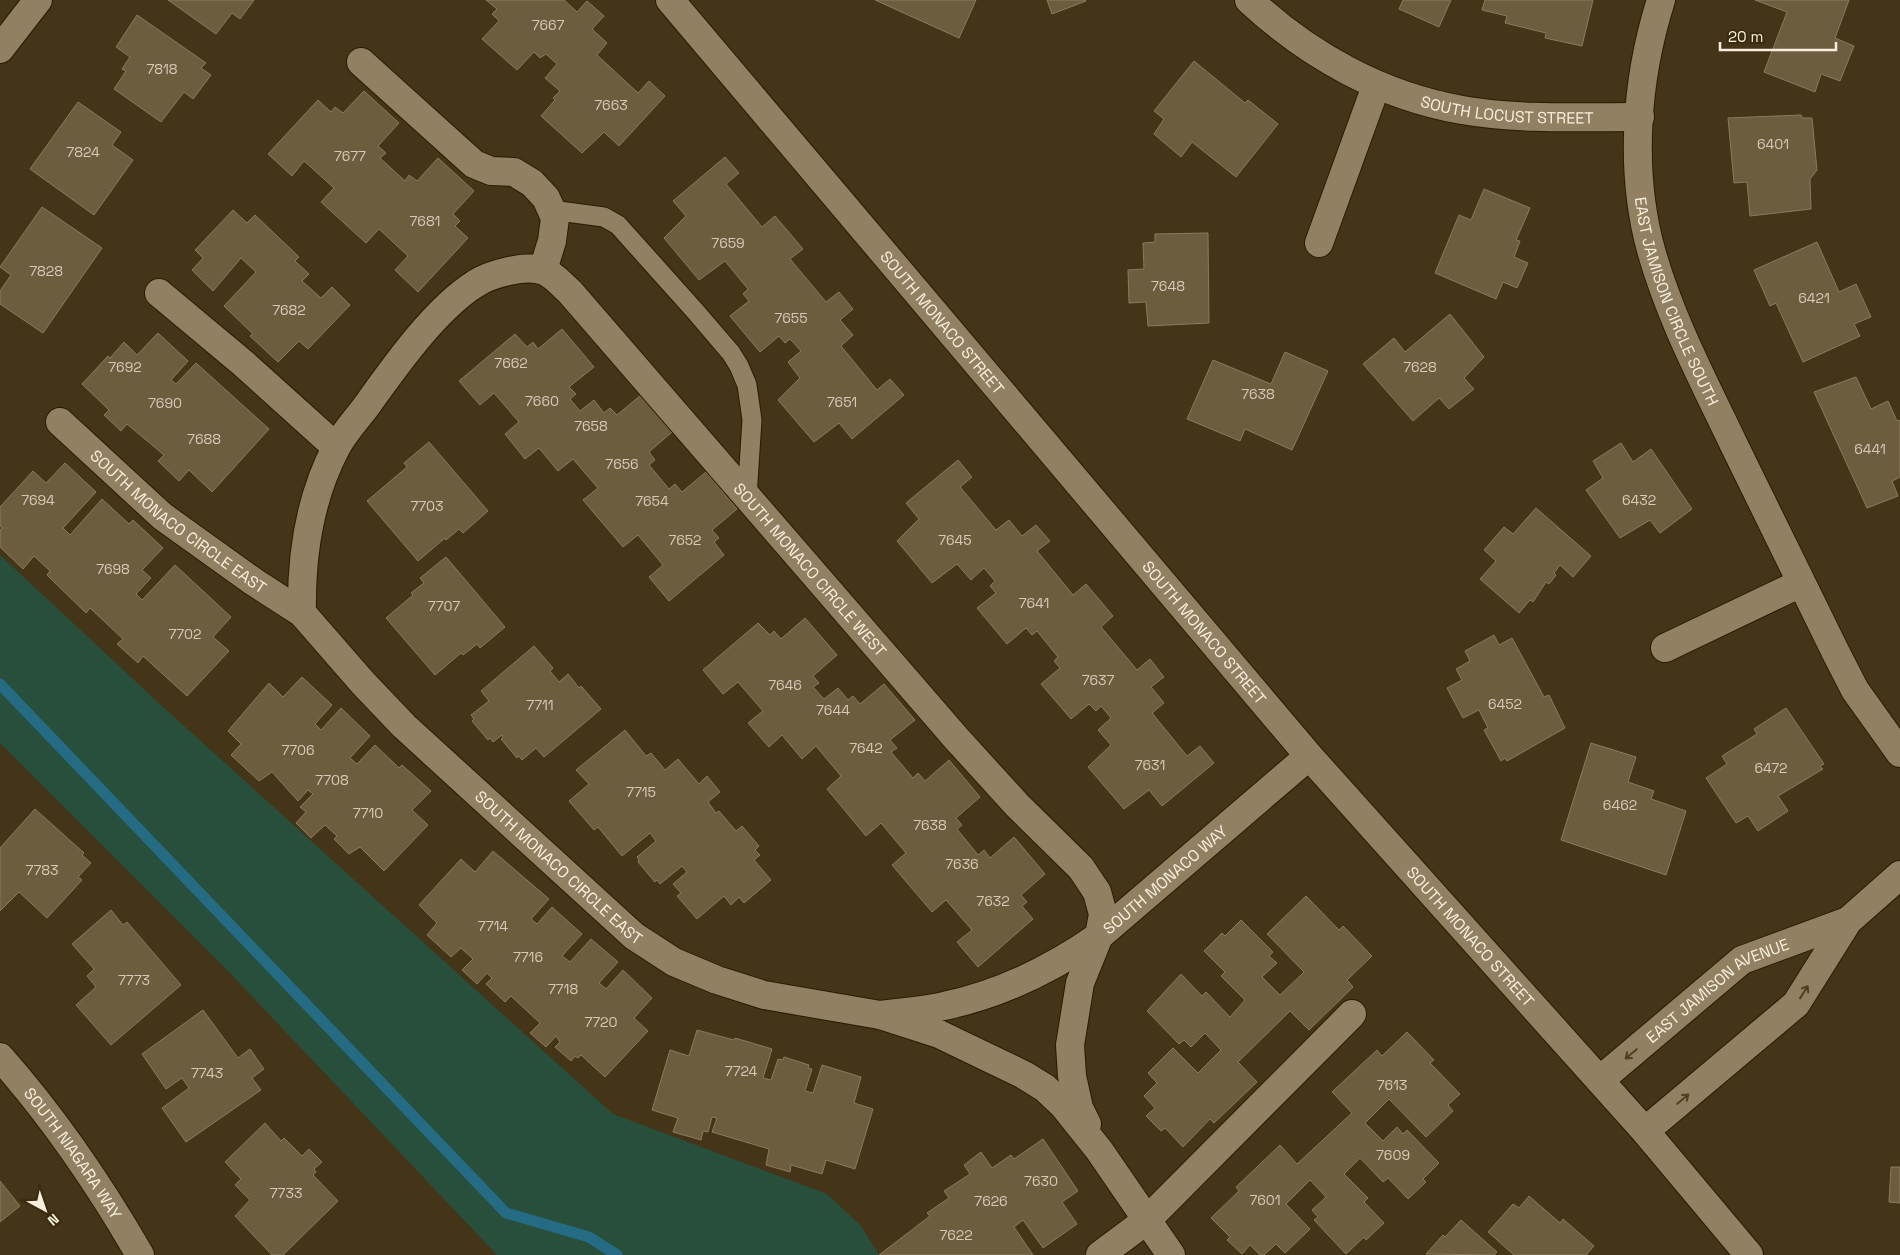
<svg xmlns="http://www.w3.org/2000/svg" width="1900" height="1255" viewBox="0 0 1900 1255" font-family="'Space Grotesk',sans-serif">
  <rect width="100%" height="100%" fill="#443518"/>
  <path fill="#284f3c" d="M0,555L162,706L613,1114L827,1194L861,1226L879,1255H497L229,972L0,743Z"/>
  <g fill="none" stroke-linecap="round" stroke-linejoin="round">
    <path stroke="#246b83" stroke-width="11" d="M0,684L506,1213L589,1237L617,1255"/>
  </g>
  <path fill="#6d5d3f" stroke="#8b7a5b" d="M168,0H254L240,19L232,13L216,34Z
    M486,0H564L577,12L587,1L604,16L592,29L607,43L597,55L638,93L649,81L665,96L619,146L604,132L582,153L541,116L555,100L553,98L560,91L545,78L557,64L546,54L540,58L534,52L517,70L482,39L499,21L492,14L497,9Z
    M875,0H976L959,38Z
    M1047,0H1085L1086,1L1052,14Z
    M1403,0H1451L1439,27L1399,9Z
    M1485,0H1593L1582,46L1545,38L1546,33L1505,23L1507,16L1482,10Z
    M1755,0H1849L1835,38L1854,46L1840,81L1821,74L1815,92L1764,72L1787,12Z
    M137,15L206,63L201,68L211,75L193,99L184,92L161,122L114,89L126,71L122,69L130,57L116,47Z
    M1194,61L1245,103L1248,100L1278,124L1236,177L1192,142L1181,157L1154,134L1164,119L1154,111Z
    M364,91L399,123L378,146L386,153L380,158L405,181L409,175L417,181L438,158L474,191L453,214L460,221L455,226L468,238L418,292L395,270L408,256L379,229L366,243L321,202L334,188L304,161L292,176L268,154L318,100L331,112L335,107L343,113Z
    M78,102L121,132L112,145L133,160L94,215L30,169Z
    M1801,115L1802,118H1812L1817,170L1810,179L1811,209L1750,216L1747,182L1734,183L1728,118Z
    M725,157L739,173L726,184L762,227L775,216L803,249L790,259L826,302L839,292L853,309L840,320L853,335L841,346L877,390L890,379L904,395L852,439L839,423L814,442L778,400L800,378L788,362L801,351L790,339L785,343L779,336L760,352L730,316L749,301L743,294L748,289L725,261L699,280L664,238L686,216L673,201Z
    M1484,189L1530,208L1516,240L1520,241L1514,257L1528,263L1517,288L1503,282L1496,299L1435,273L1459,215L1471,220Z
    M42,207L102,248L43,333L0,304V291L11,275L0,267Z
    M233,210L247,223L255,215L299,257L295,261L309,274L302,281L321,298L332,287L350,305L308,349L299,341L278,362L250,336L253,334L224,306L256,272L241,258L213,291L192,270L203,258L195,250Z
    M1208,233L1209,323L1148,326L1146,302L1129,303L1128,270L1144,269L1143,243L1155,242V234Z
    M1817,242L1839,292L1856,284L1871,317L1854,324L1860,336L1803,362L1776,303L1770,306L1754,270Z
    M1450,314L1484,357L1464,378L1474,389L1449,409L1439,398L1413,421L1363,364L1394,338L1405,352Z
    M562,329L594,367L569,387L576,394L570,399L580,411L594,400L604,413L610,408L617,415L641,395L672,432L649,452L655,460L649,465L669,489L675,484L682,492L706,472L737,509L712,530L719,538L714,542L724,555L669,601L649,577L663,565L638,535L623,547L583,500L598,488L573,459L558,471L539,448L525,459L505,434L519,422L494,393L480,405L459,381L515,334L527,347L533,342L538,349Z
    M158,333L188,361L171,380L176,384L196,363L269,429L212,492L189,470L179,481L158,461L164,455L127,424L121,431L104,415L109,410L82,384L108,356L110,358L124,342L137,355Z
    M1285,352L1328,371L1292,450L1245,429L1240,441L1187,419L1213,360L1271,384Z
    M1856,377L1871,409L1888,401L1897,421L1900,420V477L1892,481L1898,496L1867,508L1814,392Z
    M429,442L488,511L463,533L459,529L446,540L445,538L418,561L367,501L407,467L404,463Z
    M1621,443L1633,462L1651,449L1692,509L1660,533L1650,520L1620,538L1586,490L1603,478L1593,461Z
    M958,460L972,477L960,487L996,530L1009,520L1022,536L1036,525L1050,541L1037,551L1073,595L1086,584L1113,616L1101,627L1137,670L1150,659L1164,677L1151,687L1164,703L1152,713L1187,756L1200,746L1214,763L1162,806L1149,790L1124,809L1088,767L1111,745L1098,730L1111,718L1101,706L1096,711L1089,704L1071,719L1041,684L1060,668L1054,661L1058,657L1037,631L1032,635L1026,628L1007,644L977,608L996,593L990,586L995,581L984,568L971,580L957,564L932,583L897,541L919,519L906,503Z
    M65,463L96,492L63,528L70,535L102,499L129,524L133,520L163,548L142,570L151,578L136,594L142,600L175,565L231,617L213,637L229,651L187,696L143,656L138,663L117,644L123,639L90,608L86,613L47,575L50,571L34,556L23,569L0,547V530L2,528L0,526V507L33,471L46,483Z
    M1536,508L1591,556L1573,577L1560,565L1554,573L1556,575L1549,584L1546,582L1533,602L1530,600L1519,613L1480,579L1496,561L1484,550L1504,527L1513,534Z
    M446,557L505,627L480,648L477,644L463,655L461,653L435,675L386,618L413,595L411,593L424,583L420,578Z
    M805,618L837,655L813,676L819,683L813,687L824,699L838,688L848,700L853,696L860,704L884,684L915,720L890,740L897,748L891,752L913,778L918,773L925,781L949,760L980,797L956,818L962,825L957,829L978,855L984,850L990,858L1014,837L1045,874L1021,895L1027,902L1022,906L1033,919L978,967L957,942L972,930L946,900L932,912L892,865L906,853L881,823L866,836L827,789L841,776L816,746L802,759L782,735L769,747L748,723L763,711L738,682L723,694L703,670L758,623L770,635L774,631L781,639Z
    M1494,635L1499,645L1512,638L1544,697L1549,695L1565,728L1507,761L1505,758L1501,761L1484,730L1488,728L1479,710L1463,718L1447,688L1462,680L1456,669L1470,661L1465,651Z
    M534,646L553,668L550,671L559,682L568,674L579,688L581,686L601,709L544,757L536,748L522,760L519,756L517,758L501,739L503,737L502,735L493,742L490,738L488,740L472,721L474,719L471,715L489,701L481,691Z
    M302,677L332,705L315,724L321,730L341,708L370,736L350,758L357,764L375,745L399,768L402,765L431,791L412,810L428,825L384,871L360,847L349,854L334,839L337,836L325,825L311,838L296,823L306,812L300,807L313,794L308,790L298,801L272,772L259,781L231,755L241,744L228,731L269,683L283,697Z
    M1786,708L1824,764L1820,766L1823,769L1778,796L1788,811L1758,831L1748,816L1736,823L1706,778L1727,764L1722,756L1757,734L1754,729Z
    M625,730L646,756L651,753L665,770L678,759L699,784L707,776L720,792L708,802L716,813L719,811L736,831L742,826L759,846L755,850L760,855L754,860L771,880L744,903L739,897L731,905L724,896L697,919L677,896L681,893L673,884L687,872L682,866L660,884L657,880L655,882L638,862L639,860L637,857L656,841L650,833L622,856L598,827L594,830L569,801L589,784L576,770Z
    M1591,743L1636,757L1628,782L1654,791L1651,799L1686,811L1666,875L1561,840Z
    M35,809L84,853L82,855L91,863L78,877L82,880L47,918L19,892L0,911V848Z
    M493,851L549,899L531,919L537,924L552,907L582,934L562,956L570,962L591,939L618,962L599,983L606,989L623,970L652,998L634,1018L648,1031L605,1077L581,1055L578,1058L575,1056L571,1061L555,1047L560,1042L556,1036L546,1047L530,1033L540,1023L511,996L505,1002L486,984L492,978L487,973L477,984L462,970L473,959L461,948L451,957L427,935L437,923L419,905L461,859L475,872Z
    M1306,896L1339,930L1343,926L1372,956L1347,980L1353,987L1309,1030L1290,1011L1238,1062L1257,1082L1214,1123L1210,1119L1183,1147L1165,1128L1161,1131L1146,1116L1155,1108L1144,1096L1157,1083L1148,1073L1173,1048L1198,1073L1221,1050L1205,1033L1191,1047L1184,1040L1179,1044L1147,1011L1181,974L1202,996L1206,992L1230,1017L1245,1000L1221,976L1225,972L1204,951L1222,933L1225,936L1241,920L1273,952L1269,956L1277,963L1262,977L1280,995L1304,972L1267,934Z
    M111,910L123,925L127,922L181,985L111,1045L76,1005L96,987L87,976L94,969L72,944Z
    M203,1010L238,1058L250,1049L264,1069L252,1078L261,1090L186,1142L162,1108L189,1088L182,1078L166,1089L142,1054Z
    M697,1030L734,1040L735,1038L772,1049L763,1078L771,1080L778,1059L783,1060L784,1057L809,1065L808,1068L812,1069L805,1091L813,1093L822,1065L861,1077L854,1103L873,1109L855,1169L826,1160L822,1174L791,1165L790,1172L766,1165L769,1149L712,1132L717,1118L712,1117L708,1132L703,1131L701,1140L673,1132L678,1118L652,1110L670,1050L689,1056Z
    M1407,1032L1434,1060L1430,1063L1460,1094L1448,1105L1453,1111L1426,1137L1389,1099L1365,1123L1383,1141L1397,1127L1403,1134L1407,1130L1439,1163L1423,1179L1426,1182L1408,1199L1388,1178L1383,1182L1360,1158L1344,1174L1368,1198L1364,1202L1384,1223L1366,1240L1364,1237L1346,1254L1314,1220L1318,1217L1312,1210L1326,1197L1310,1180L1286,1204L1310,1229L1285,1253L1276,1244L1264,1255H1260L1250,1245L1242,1254L1227,1240L1230,1237L1211,1218L1239,1191L1236,1187L1280,1145L1297,1164L1352,1113L1332,1092L1377,1050L1382,1056Z
    M265,1123L281,1141L284,1138L302,1156L309,1149L322,1162L314,1169L316,1172L313,1175L338,1201L283,1255H272L235,1216L250,1200L235,1185L241,1179L225,1162Z
    M1043,1139L1078,1191L1062,1202L1077,1224L1043,1248L1023,1220L1014,1227L1033,1255H879L930,1216L927,1213L949,1198L944,1191L970,1174L964,1165L981,1152L992,1168L1011,1155L1014,1159Z
    M1891,1167H1900V1203L1889,1202Z
    M0,1181L20,1206L0,1222Z
    M1529,1196L1560,1223L1563,1219L1594,1246L1586,1255H1514L1488,1232L1513,1204L1519,1208Z
    M1461,1220L1497,1252L1494,1255L1426,1254L1443,1235L1445,1237Z"/>
  <g fill="none" stroke-linecap="round" stroke-linejoin="round">
    <defs>
      <path id="service" d="M551,210L604,217L618,225L695,311L731,353L739,366L747,385L752,420L747,497"/>
      <g id="minor">
        <path id="s1" d="M670,0L1309,756L1645,1131L1749,1255"/>
        <path id="s2" d="M1249,0C1309,56 1382,96 1462,110C1520,120 1581,117 1640,117"/>
        <path id="s3" d="M1661,0C1636,79 1629,170 1651,250C1670,318 1704,382 1734,445C1768,514 1802,584 1836,653L1855,690L1900,753"/>
        <path d="M0,49L38,0"/>
        <path d="M361,62L474,164L491,171L514,172L532,183L546,198L555,218L552,241L543,270"/>
        <path d="M1319,243L1376,86"/>
        <path d="M159,293L244,364L336,447"/>
        <path id="s4" d="M60,422L162,516L254,582L302,613L363,683L404,726L634,936L674,962L717,980L764,995L880,1015L939,1034L1024,1075L1045,1088L1063,1105L1099,1150L1171,1255"/>
        <path id="s5" d="M302,613C301,556 309,499 336,448C343,434 355,421 365,408C393,369 434,310 475,284C490,274 526,264 544,271C554,275 562,285 570,292L956,738L1017,805L1081,868L1097,892L1103,914L1099,936C1052,969 1001,994 944,1006C923,1011 901,1012 880,1015"/>
        <path d="M1665,648L1801,583"/>
        <path id="s6" d="M0,1057C54,1118 99,1184 140,1255"/>
        <path id="s7" d="M1600,1080L1742,960L1848,921"/>
        <path id="s8" d="M1087,1124L1079,1108L1072,1076L1070,1045L1080,983L1099,936L1309,756"/>
        <path d="M1645,1131L1796,1004L1848,921L1900,875"/>
        <path d="M1100,1255L1147,1220L1352,1014"/>
      </g>
    </defs>
    <use href="#service" stroke="#2a1c00" stroke-width="21"/>
    <use href="#minor" stroke="#2a1c00" stroke-width="30"/>
    <use href="#service" stroke="#918061" stroke-width="19"/>
    <use href="#minor" stroke="#918061" stroke-width="28"/>
  </g>
  <defs><path id="oneway-shaft" d="M-6 0H5M1.5-3L5.5 0L1.5 3" fill="none" stroke-width="1.6" stroke-linecap="round" stroke-linejoin="round" transform="scale(1.25)"/></defs>
  <g stroke="#4f4022">
    <use href="#oneway-shaft" transform="translate(1804 992) rotate(-58)"/>
    <use href="#oneway-shaft" transform="translate(1631 1054) rotate(140)"/>
    <use href="#oneway-shaft" transform="translate(1683 1099) rotate(-40)"/>
  </g>
  <g text-anchor="middle" stroke-width="4" stroke-linejoin="round" paint-order="stroke">
    <g font-size="14" fill="#d6cab7">
      <text x="548" y="30">7667</text>
      <text x="162" y="74">7818</text>
      <text x="611" y="110">7663</text>
      <text x="1773" y="149">6401</text>
      <text x="83" y="157">7824</text>
      <text x="350" y="161">7677</text>
      <text x="425" y="226">7681</text>
      <text x="728" y="248">7659</text>
      <text x="46" y="276">7828</text>
      <text x="1168" y="291">7648</text>
      <text x="1814" y="303">6421</text>
      <text x="289" y="315">7682</text>
      <text x="791" y="323">7655</text>
      <text x="511" y="368">7662</text>
      <text x="125" y="372">7692</text>
      <text x="1420" y="372">7628</text>
      <text x="1258" y="399">7638</text>
      <text x="542" y="406">7660</text>
      <text x="842" y="407">7651</text>
      <text x="165" y="408">7690</text>
      <text x="591" y="431">7658</text>
      <text x="204" y="444">7688</text>
      <text x="1870" y="454">6441</text>
      <text x="622" y="469">7656</text>
      <text x="38" y="505">7694</text>
      <text x="1639" y="505">6432</text>
      <text x="652" y="506">7654</text>
      <text x="427" y="511">7703</text>
      <text x="685" y="545">7652</text>
      <text x="955" y="545">7645</text>
      <text x="113" y="574">7698</text>
      <text x="1034" y="608">7641</text>
      <text x="444" y="611">7707</text>
      <text x="185" y="639">7702</text>
      <text x="1098" y="685">7637</text>
      <text x="785" y="690">7646</text>
      <text x="1505" y="709">6452</text>
      <text x="540" y="710">7711</text>
      <text x="833" y="715">7644</text>
      <text x="866" y="753">7642</text>
      <text x="298" y="755">7706</text>
      <text x="1150" y="770">7631</text>
      <text x="1771" y="773">6472</text>
      <text x="332" y="785">7708</text>
      <text x="641" y="797">7715</text>
      <text x="1620" y="810">6462</text>
      <text x="368" y="818">7710</text>
      <text x="930" y="830">7638</text>
      <text x="962" y="869">7636</text>
      <text x="42" y="875">7783</text>
      <text x="993" y="906">7632</text>
      <text x="493" y="931">7714</text>
      <text x="528" y="962">7716</text>
      <text x="134" y="985">7773</text>
      <text x="563" y="994">7718</text>
      <text x="601" y="1027">7720</text>
      <text x="741" y="1076">7724</text>
      <text x="207" y="1078">7743</text>
      <text x="1392" y="1090">7613</text>
      <text x="1393" y="1160">7609</text>
      <text x="1041" y="1186">7630</text>
      <text x="286" y="1198">7733</text>
      <text x="1265" y="1205">7601</text>
      <text x="991" y="1206">7626</text>
      <text x="956" y="1240">7622</text>
    </g>
    <g font-size="16" fill="#f9efdf" stroke="#392b0d">
      <text dy="6" stroke="none"><textPath href="#s2" startOffset="288">SOUTH LOCUST STREET</textPath></text>
      <text dy="6" stroke="none"><textPath href="#s3" startOffset="310">EAST JAMISON CIRCLE SOUTH</textPath></text>
      <text dy="6" stroke="none"><textPath href="#s1" startOffset="422">SOUTH MONACO STREET</textPath></text>
      <text dy="6" stroke="none"><textPath href="#s4" startOffset="155">SOUTH MONACO CIRCLE EAST</textPath></text>
      <text dy="6" stroke="none"><textPath href="#s5" startOffset="859">SOUTH MONACO CIRCLE WEST</textPath></text>
      <text dy="6" stroke="none"><textPath href="#s1" startOffset="828">SOUTH MONACO STREET</textPath></text>
      <text dy="6" stroke="none"><textPath href="#s4" startOffset="671">SOUTH MONACO CIRCLE EAST</textPath></text>
      <text dy="6" stroke="none"><textPath href="#s8" startOffset="282">SOUTH MONACO WAY</textPath></text>
      <text dy="6" stroke="none"><textPath href="#s1" startOffset="1232">SOUTH MONACO STREET</textPath></text>
      <text dy="6" stroke="none"><textPath href="#s7" startOffset="149">EAST JAMISON AVENUE</textPath></text>
      <text dy="6" stroke="none"><textPath href="#s6" startOffset="121">SOUTH NIAGARA WAY</textPath></text>
    </g>
  </g>
  <g transform="translate(45 1210) rotate(140)" stroke="#392b0d" stroke-width="4" paint-order="stroke">
  <path d="M0-4L9 19L0 12L-9 19Z" fill="#f9efdf"/>
  <text y="-8" font-size="14" font-weight="bold" text-anchor="middle" fill="#f9efdf">N</text>
  </g>
  <path d="M1720 42v8h116v-8" fill="none" stroke="#f9efdf" stroke-width="2.5"/>
  <text x="1728" y="42" font-size="15" fill="#f9efdf" stroke="#392b0d" stroke-width="4" paint-order="stroke">20 m</text>
</svg>
